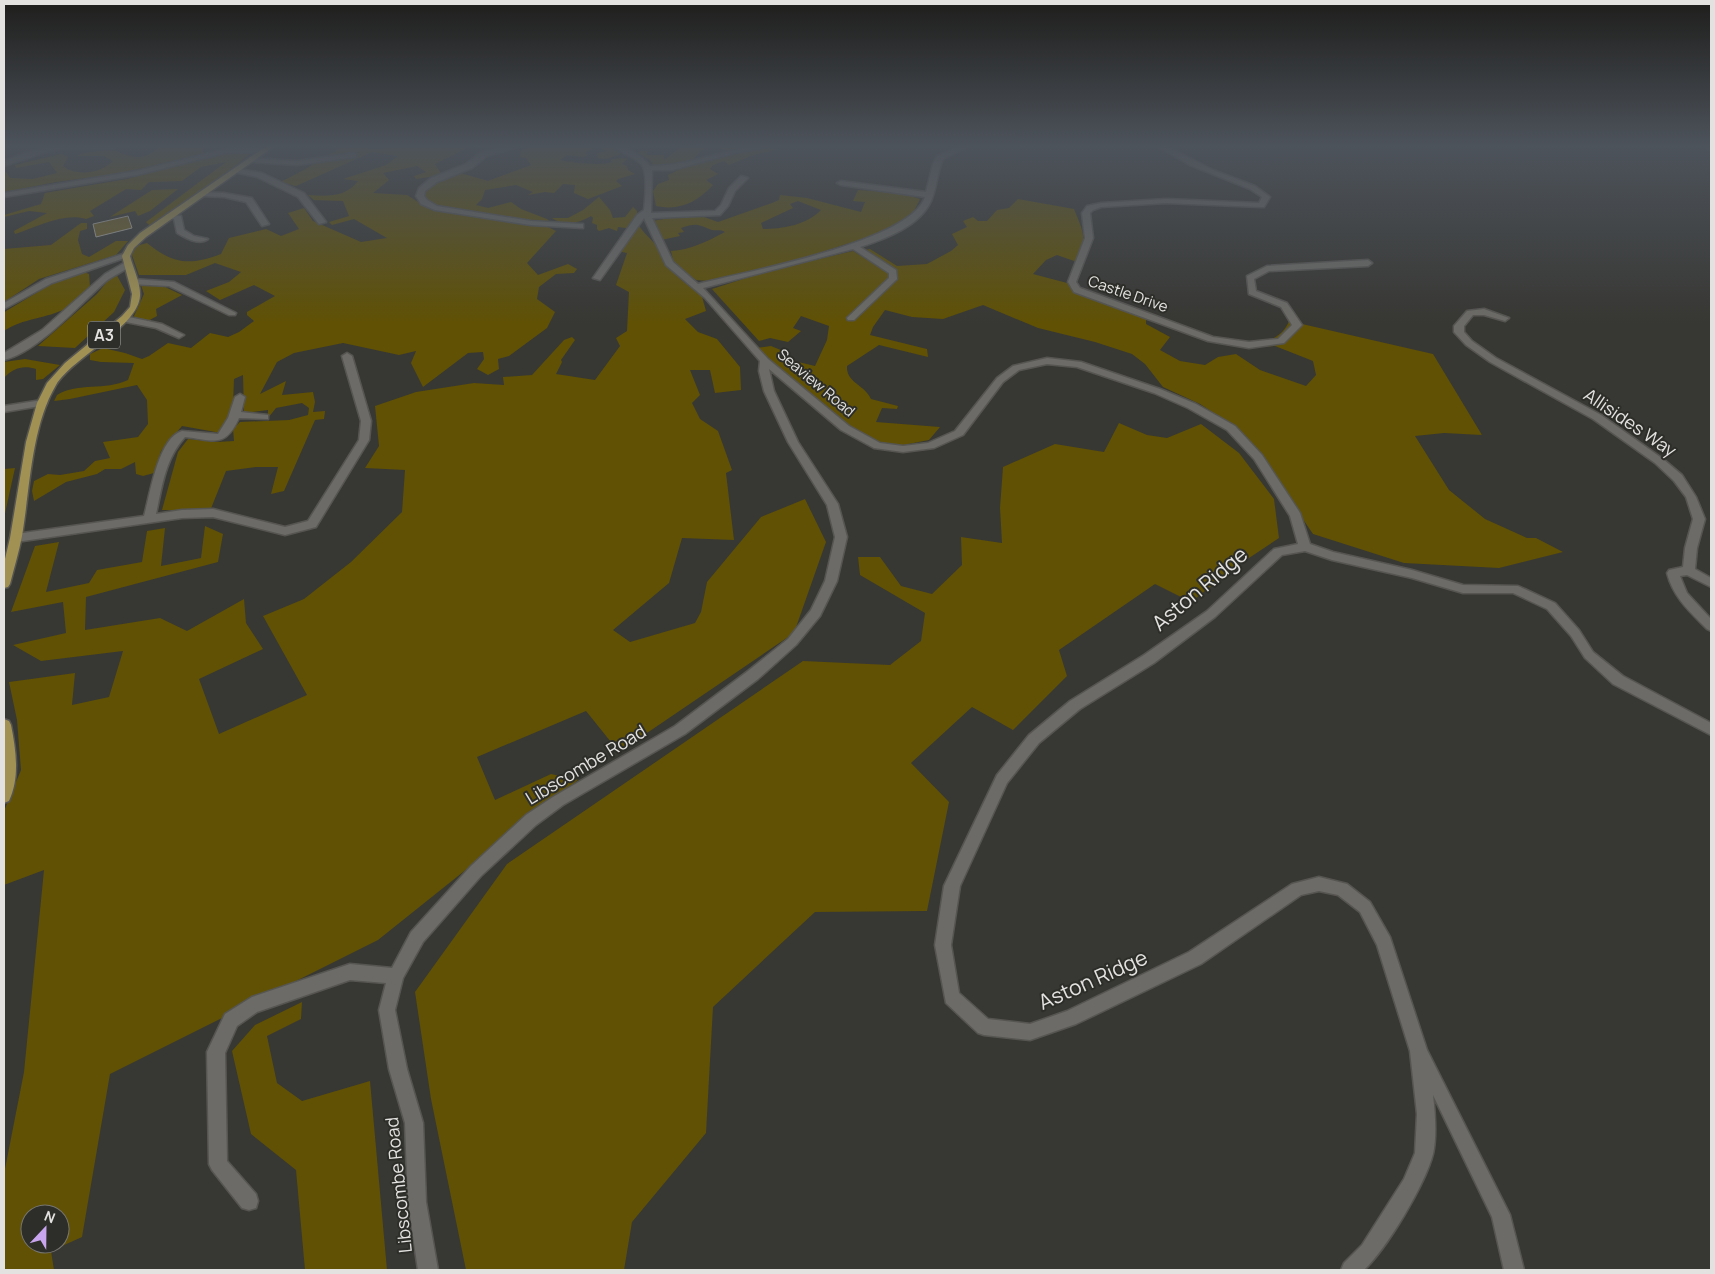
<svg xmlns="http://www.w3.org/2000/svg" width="1715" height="1274" viewBox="0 0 1715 1274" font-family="Manrope,sans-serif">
  <rect width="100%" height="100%" fill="#373733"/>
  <path fill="#605104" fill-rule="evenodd" d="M161,145H202L204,153L122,173L56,182L4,192V173L6,172L10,178L33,179L57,173L49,162L16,168L15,165L61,154L68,157L63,166C77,177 101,173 113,161L104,156H77C84,152 108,149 115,151C135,159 145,161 161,145Z
    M342,145H366L369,149H383L392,145H498L496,148L497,149L471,146L435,164L442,175L416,179L414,176L426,172L417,166L383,173L389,180L373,193L407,195L431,210L548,227L556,231L527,263L538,275L568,264L577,269L574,273L556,274L539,287L537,299L555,312L547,328L509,356L498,359L499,369L488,375L477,369L484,359L483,352L468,353L423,387L411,363L416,351L399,355L343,343L294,353L277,362L260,394L286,381L282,395L313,392L315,402L313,412L325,411L324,419L315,420L284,491L271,494L278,467H256L226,471L210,511L162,510L178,452L188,439L217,442L234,441L233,429L240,422L289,420L308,415L309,408L302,403L276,408L268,418V410L244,413L243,375L234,379L233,405L221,433L182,426L161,451L154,473L143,476L136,474L135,462L121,469H105L97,474L66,482L34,501L32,491L34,481L48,474L60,475L84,471L95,461L110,458L103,442L138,437L148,424L147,400L137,385L70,399L54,401L57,395C78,382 105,391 128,380L134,363L101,362L90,360V354L103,348L125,353L142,359L149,356L168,343L191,348L210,333L228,337L239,332L254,321L247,315V312L275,296L254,285L220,300L206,291L229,282L241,272L215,263L186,275H139L132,255L136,246L147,243C173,264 189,266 221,254L229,238L266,229L281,236L299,229L288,213L304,208L313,221L361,242L387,238L354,219L332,225L329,222L349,216L343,201L314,200L308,195C327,196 345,198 358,181L343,179L386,165L398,156L372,152L296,186L280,182C303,172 322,158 344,146Z
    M539,145H610L621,154L606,159L598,158L597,153L608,151L596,147L585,153L587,155L584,157L567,155L560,160C571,163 603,166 612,162L611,160L621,158L627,159L622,164L627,166L628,170L635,174L618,179L616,181L622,186L588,199L574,193L575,185L563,184L554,193L545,192L528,195L533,192L516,185L485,190L482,199L476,205L488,208L511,202L521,209L547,219L552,224L438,207L427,201L423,195L435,181L457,172L488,181L531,165L526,158L520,157L521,150Z
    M678,145H755L727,151L712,146L701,151L688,164L655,168L650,160L638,153L640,151H647V155H664V160L681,147Z
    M767,148L780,149L753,155L729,165L724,161L713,165L710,169L718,174L706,180L713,185C697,202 680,211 656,206L653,191L658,184L669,180L668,175L680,169L734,153Z
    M252,152L218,180L150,226L146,222L226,162L201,167L182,181L149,182L141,190L126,189L90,211L94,216L86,219C65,212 36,227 15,234L14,231L47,213L29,211L4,217V215L41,204L45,193L127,179L214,155Z
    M178,189L150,211L138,216L135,211L110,217L152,190Z
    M858,190L900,193L920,199L914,211L900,223L871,236L794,261L709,281L696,280L674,264L671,251C690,250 708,241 725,232C720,229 717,231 712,230C699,225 697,222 681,228L684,232L678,233L680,236L661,240L652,221L683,216L704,217L718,222L772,203L779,200L780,195L807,198L861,212L865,202L853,201ZM798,201L821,210C807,225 782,229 763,229L761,223L793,208L790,204Z
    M599,197L610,210L613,218L625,217L633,207L637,211V215L635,218C640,230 648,236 656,245C661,250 662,257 666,262C675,276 687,286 701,293L706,311L685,319L698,332L717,339L740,367L741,390L715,393L710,370H690L700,395L692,403L700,419L718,431L732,470L726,473L734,540L682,538L669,583L613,630L630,642L695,623L701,612L707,582L761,517L805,499L826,542L794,633L619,752L586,711L477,757L495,800L551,774L578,780L378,940L110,1074L82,1237L51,1251L54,1270H4V1174L24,1072L44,870L4,885V811L21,770L17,720L9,682L75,673L72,705L109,697L123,651L41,661L13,645L66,633L63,602L11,612L35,546L59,542L46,592L89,583L97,570L142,562L147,531L165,528L161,566L201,558L205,526L223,534L218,562L86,597L85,630L160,618L187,631L244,599L246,623L263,649L199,679L219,734L307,695L263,616L304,599L351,562L402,512L405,470L365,468L379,446L375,406L416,392L474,383L504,385L503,377L532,375L564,340L572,337L575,340L561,360L562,362L556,374L595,380L620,346L616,338L627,331L629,292L616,285L627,253L618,251L625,242L626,228L618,227L617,231L609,228L599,231L597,229V225L592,223L593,218L591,216C580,223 563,227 552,218H568L583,210ZM30,1214H60V1244H30Z
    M1018,199L1074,209C1084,234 1087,236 1077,262L1057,255L1046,260L1033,274L1067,283L1074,292L1146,317V324L1170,337L1160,350L1180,361L1205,365L1218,357L1236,354L1260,370L1306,386L1316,375L1313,361L1275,346L1253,347C1268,341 1283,337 1289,321L1433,354L1482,435L1444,433L1415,436L1449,490L1485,519L1527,538H1536L1563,552L1499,568L1404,563L1313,534L1260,456L1235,427L1200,404L1163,387L1145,364L1132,354L1095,342L1038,328L983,305L943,319L912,317L885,310L873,327L870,335L927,349L928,357L879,345L847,366C846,383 864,384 871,399L898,406L897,409L882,408L876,422L940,427L929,440L893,447L859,435L770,364L756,348L771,346L783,351L790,360L815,366L827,340L829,326L801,316L793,328L801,331L788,342L770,338L759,341L712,289L768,271L853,251L882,269L890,267L865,250L870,249L897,266L927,264L951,251L958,245L952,234L967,227L963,221L973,217L978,221H987L997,210L1009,208Z
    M81,223H87V229L80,231L78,240L82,254L89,257L116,241H128L116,255L39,279L4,302V249L51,245Z
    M81,271L89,274L90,287C83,293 75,304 67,308C46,319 23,318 4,331V313L6,311L48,286Z
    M115,272L125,290L114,312L75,348L38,346L97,294Z
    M148,284L165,287L182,295L156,309L157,316L146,322L136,320L134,316L144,294L141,285Z
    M25,359L60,365L43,379L36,380V369C23,365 13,368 4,378V362Z
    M1119,423L1147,435L1167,438L1201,424L1239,453L1274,499L1279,538L1234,568L1191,602L1155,584L1059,650L1067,676L1013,730L972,707L911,763L949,802L927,911L815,912L713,1007L706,1133L632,1222L624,1270H466L431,1099L415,992L507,864L803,661L890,665L921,641L925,613L860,575L858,557H880L901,586L932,594L962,565L961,537L1002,543L1000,508L1003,467L1055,444L1104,452Z
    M15,468L4,518V469Z
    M302,1002L301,1019L267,1036L277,1083L302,1101L370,1081L387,1270H305L296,1170L251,1134L232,1051L255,1025Z"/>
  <path fill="#6e6029" stroke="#abaaa5" d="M128,216L132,228L96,237L93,224Z"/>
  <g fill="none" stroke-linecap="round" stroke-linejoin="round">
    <defs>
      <path id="street" d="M58,145H124L110,149L68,148L49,151L4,166V161L28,152Z
        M511,145H524L487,156L472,168L437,182L425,191L424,196L427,200L437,206L531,221L580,224H583V228L531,225L435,210L421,204L416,196L419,188L431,178L466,164L481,152Z
        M612,145C625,145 641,155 650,166C693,166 732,145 775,145L735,153L672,170H652L651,213L715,211L721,205L729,188L741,176L748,178L735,191L728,206L720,215L652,218L673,262L698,284C744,272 911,242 925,197L841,185L837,183L841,181L926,192L933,164L937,156L962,145H971L943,159C937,172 937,188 931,201C920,226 885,239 860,247L896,270L897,279L854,320H848L847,318L889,278V273L853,249L703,288L768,359L849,426L880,443L903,446L928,443L955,431L997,378L1013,366L1047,358L1081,362L1160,389L1196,404L1235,426L1262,455L1300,513L1310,544L1333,552L1412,570L1463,585L1518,586L1555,603L1579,630L1593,652L1623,676L1711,723V735L1613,684L1585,658L1571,636L1547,609L1513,593H1463L1412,578L1332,560L1305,551L1282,555L1215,617L1154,663L1080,709L1039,743L1007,783L960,886L951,945L959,993L988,1019L1030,1024L1067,1011L1189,952L1292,884L1319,877L1347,884L1370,902L1390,937L1427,1050L1510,1215L1524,1270H1504L1492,1217L1433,1095C1435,1113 1437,1136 1433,1154C1425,1185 1387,1248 1364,1270H1341L1344,1263L1362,1245L1404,1179L1415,1153L1417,1114L1410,1051L1377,945L1360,912L1338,895L1319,891L1301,895L1201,964L1076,1024L1030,1040L984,1035L978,1033L946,1003L935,945L944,886L997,775L1029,735L1070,701L1144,655L1207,611L1274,549L1298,544L1290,516L1254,459L1227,430L1188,408L1154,393L1077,367L1047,364L1019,370L1003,382L963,435L934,448L903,452L874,448L841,430L769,369L774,391L798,442L838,504L847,537L837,581L820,616L796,645L758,679L685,734L563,805L536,825L481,876L423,942L403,978L395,1010L407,1069L423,1123L426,1202L438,1270H418L408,1202L405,1123L389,1069L379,1010L386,983L350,980L257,1012L237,1026L225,1053L227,1161L256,1194L258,1201L256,1208L249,1210L242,1208L212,1170L209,1164L207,1052L225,1014L252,997L350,964L392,968L411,932L471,866L526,815L553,797L675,726L748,671L788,639L811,610L825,581L835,537L827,505L788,442L764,391L759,371L760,361L705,298L666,265L644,218L600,280L593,278L637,215L644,210C645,201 648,171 641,164C633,156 620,153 612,145Z
        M1155,145H1164L1213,170L1255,186L1270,197L1264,207H1261L1166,203L1101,207L1093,210L1090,213L1093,238L1076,282L1080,288L1213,337L1249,342L1278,339L1292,325L1281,307L1249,294L1247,276L1267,266L1368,260L1372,263L1368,266L1269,271L1254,279L1256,291L1287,303L1302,325L1284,343L1249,348L1208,341L1074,292L1068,282L1085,238L1082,213L1087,206L1101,203L1166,199L1259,203L1262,197L1250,189L1190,165Z
        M1707,145H1711V148H1708Z
        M265,148H268V152L225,153L137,175L4,197V193L137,171L225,149Z
        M353,153H356V157L297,165L251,162L247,160L251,158L297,161Z
        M234,168L262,173L304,193L326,222L319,224L298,197L257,177L234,172Z
        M199,192L224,193L252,198L269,224L262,226L246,202L224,197L202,196H199Z
        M167,214L181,216L184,230L194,236L208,239C199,246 186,238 177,233L174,219L167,218Z
        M123,254L130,256L52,283L4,309V303L46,279Z
        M124,263L131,265C124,272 113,275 105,282C79,305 38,352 4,360V353L42,330L105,274Z
        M133,279L174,282L236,313L235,315H229L169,286L130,284V280Z
        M1484,309L1509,318L1505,321L1484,315H1473L1464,326V332L1472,341L1496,358L1601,415L1663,459L1682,475L1696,497L1705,519L1697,548L1695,569L1711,578V587L1687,575L1680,576L1687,593L1711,619V631L1707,629C1690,612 1673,597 1667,573L1669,570L1683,567L1685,548L1693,519L1686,497L1674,481L1655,463L1593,419L1490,362L1466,345L1454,332V326L1467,311Z
        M124,316L162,324L184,335L179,338L156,328L121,321L119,319Z
        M347,353L352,356L371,421L369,440L316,527L285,535L213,517L182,518L16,542L10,538L16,534L144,516C150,495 158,438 182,431L218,434L228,418L235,397L240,394L245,397L241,412L268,415V419L239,418C225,449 213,440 185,437C165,459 162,487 156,514L182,510L213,509L285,527L308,521L359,440L361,421L342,356Z
        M42,400L47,403L46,405L4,412V406Z"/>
      <path id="primary" d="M268,145H276L146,237L134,248L130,256C133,268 141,284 140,296C138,327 73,357 56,385C31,427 30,489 22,536C19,552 14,568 10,584L8,587L4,588V563L10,538L26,442L37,403L47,383L65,363L122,316L130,307L132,294L122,256L128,245L140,233Z
        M4,719L9,721L11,725C16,750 20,778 9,801L4,803Z"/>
    </defs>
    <use href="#street" stroke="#565552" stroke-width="3"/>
    <use href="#primary" stroke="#565552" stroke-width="3"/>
    <use href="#street" fill="#6c6b67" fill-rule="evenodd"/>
    <use href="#primary" fill="#a19253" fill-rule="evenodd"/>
  </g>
  <linearGradient id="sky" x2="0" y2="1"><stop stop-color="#1e1e1c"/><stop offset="0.45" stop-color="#4d535b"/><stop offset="1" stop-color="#4d535b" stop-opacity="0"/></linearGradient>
  <rect width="1715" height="324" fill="url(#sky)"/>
  <g text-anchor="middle" stroke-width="4" stroke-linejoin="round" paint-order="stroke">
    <g font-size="15" fill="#e3e2e0" stroke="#2d2d29">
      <text transform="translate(1128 294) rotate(19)" y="5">Castle Drive</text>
      <text transform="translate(816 383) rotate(40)" y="5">Seaview Road</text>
    </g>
    <rect fill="#2d2d29" stroke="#acaca9" stroke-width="1" x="88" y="321.5" width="32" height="27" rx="4"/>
    <g font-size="16" font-weight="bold" fill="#e3e2e0">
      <text x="104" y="341">A3</text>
    </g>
    <g font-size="18" fill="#e3e2e0" stroke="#2d2d29">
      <text transform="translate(1630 423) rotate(34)" y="6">Allisides Way</text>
      <text transform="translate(586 765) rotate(-31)" y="6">Libscombe Road</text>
      <text transform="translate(399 1185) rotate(-96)" y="6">Libscombe Road</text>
    </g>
    <g font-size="21" fill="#e3e2e0" stroke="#2d2d29">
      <text transform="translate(1200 589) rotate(-40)" y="7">Aston Ridge</text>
      <text transform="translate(1093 980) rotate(-24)" y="7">Aston Ridge</text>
    </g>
  </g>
  <rect width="1715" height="1274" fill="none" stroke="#e3e2e0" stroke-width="10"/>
  <g transform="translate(45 1229) rotate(22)"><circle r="24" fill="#2d2d29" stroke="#767572"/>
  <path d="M0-4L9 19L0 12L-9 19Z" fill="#c8a5ee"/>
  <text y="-8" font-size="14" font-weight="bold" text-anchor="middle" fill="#e3e2e0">N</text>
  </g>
</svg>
